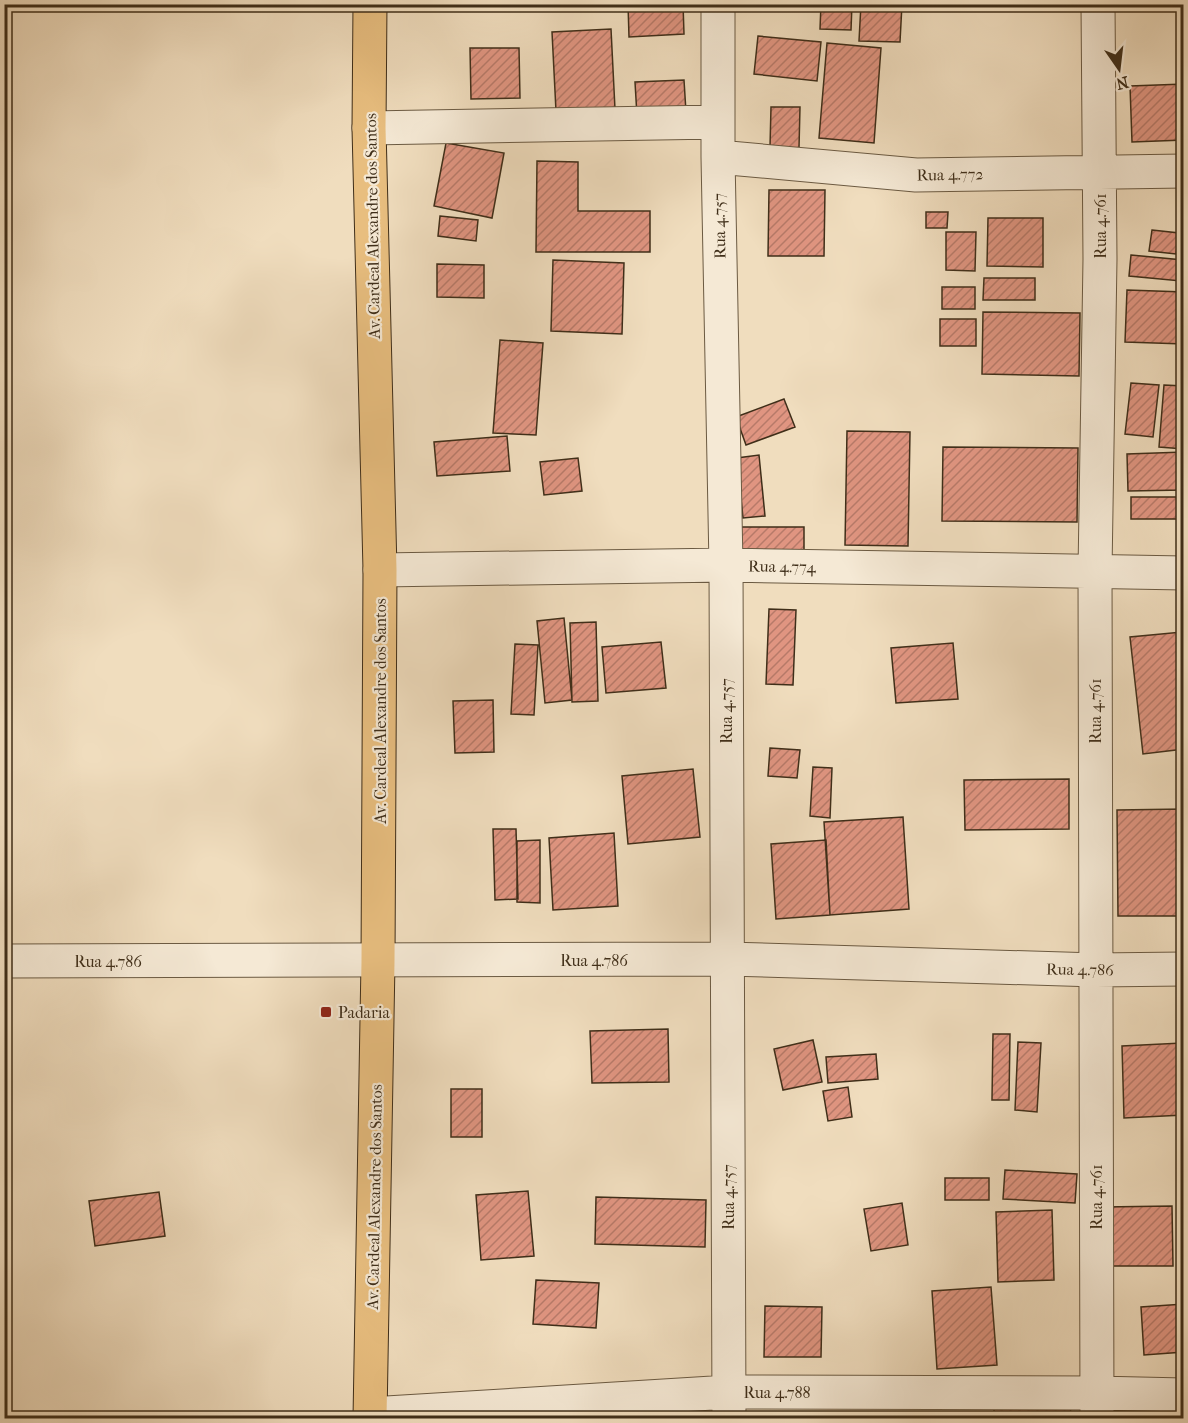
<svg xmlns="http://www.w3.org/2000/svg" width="1188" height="1423" viewBox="0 0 1188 1423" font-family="'IM FELL French Canon',serif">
  <defs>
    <pattern id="building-hatch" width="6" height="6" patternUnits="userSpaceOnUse" patternTransform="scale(1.5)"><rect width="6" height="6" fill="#e09581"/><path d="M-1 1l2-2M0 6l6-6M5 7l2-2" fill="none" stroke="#b77a69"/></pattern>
  </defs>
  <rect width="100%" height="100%" fill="#f0ddbe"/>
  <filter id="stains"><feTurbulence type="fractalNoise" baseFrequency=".00333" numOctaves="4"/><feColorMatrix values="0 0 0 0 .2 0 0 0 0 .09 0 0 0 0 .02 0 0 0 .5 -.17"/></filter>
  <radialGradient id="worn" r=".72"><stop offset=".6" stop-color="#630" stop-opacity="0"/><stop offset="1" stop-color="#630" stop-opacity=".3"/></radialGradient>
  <path fill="url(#building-hatch)" stroke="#3f2e19" stroke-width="1.5" d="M628,4H683L684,34L629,37Z
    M821,4H852L851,30L820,29Z
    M861,4H902L900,42L859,41Z
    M611,29L615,109L556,111L552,32Z
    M758,36L821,42L817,81L754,74Z
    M827,43L881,48L874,143L819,138Z
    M470,48H519L520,98L471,99Z
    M684,80L686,112L637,116L635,82Z
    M1184,84V140L1132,142L1130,86Z
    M771,107H800L799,148L770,147Z
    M446,143L504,153L492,218L434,206Z
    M537,161L578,162V211H650V252H536Z
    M769,190H825L824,256H768Z
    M926,212H948L947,228H926Z
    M440,216L478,220L476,241L438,236Z
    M988,218H1043V267L987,266Z
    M1152,230L1179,233L1176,254L1149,251Z
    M946,232H976L975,271L946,270Z
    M1131,255L1183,260L1181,281L1129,276Z
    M553,260L624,263L622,334L551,331Z
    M437,264L484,265V298L437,297Z
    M984,278H1035V300H983Z
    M942,287H975V309H942Z
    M1127,290L1184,292V344L1125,342Z
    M983,312L1080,313L1079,376L982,374Z
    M940,319H976V346H940Z
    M500,340L543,343L536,435L493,433Z
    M1131,383L1159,385L1153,437L1125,434Z
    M1164,385L1184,386V449L1159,447Z
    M784,399L795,427L746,445L736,417Z
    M847,431L910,432L908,546L845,545Z
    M507,436L510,471L437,476L434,442Z
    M943,447L1078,448L1077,522L942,521Z
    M1184,452V490L1128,491L1127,454Z
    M759,455L765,516L743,518L737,458Z
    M578,458L582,491L544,495L540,462Z
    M1131,497H1184V519H1131Z
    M738,527H804V556H738Z
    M769,609L796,610L793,685L766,684Z
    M564,618L572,700L545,703L537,621Z
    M596,622L598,701L572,702L570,623Z
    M1182,632L1184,648V749L1143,754L1130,637Z
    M661,642L666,688L606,693L602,647Z
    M953,643L958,699L896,703L891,648Z
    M515,644L538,645L534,715L511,714Z
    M493,700L494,752L455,753L453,701Z
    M770,748L800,750L797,778L768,776Z
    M813,767L832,768L830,818L810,816Z
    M693,769L700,837L628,844L622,776Z
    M1069,779V829L965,830L964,780Z
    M1184,809V916H1118L1117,810Z
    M903,817L909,909L830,915L824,822Z
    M493,829H516L518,899L495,900Z
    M614,833L618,906L553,910L549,838Z
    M540,840V903L517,902V841Z
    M826,840L830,915L776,919L771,844Z
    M668,1029L669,1082L592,1083L590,1031Z
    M993,1034H1010L1009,1100H992Z
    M813,1040L822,1082L783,1090L774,1049Z
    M1018,1042L1041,1043L1037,1112L1015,1110Z
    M1182,1043L1184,1115L1124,1118L1122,1046Z
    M876,1054L878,1079L828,1083L826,1057Z
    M848,1087L852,1117L828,1121L823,1091Z
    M451,1089H482V1137H451Z
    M1005,1170L1077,1174L1075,1203L1003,1199Z
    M945,1178H989V1200H945Z
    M528,1191L534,1256L481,1260L476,1195Z
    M159,1192L165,1236L95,1246L89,1201Z
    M596,1197L706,1200L705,1247L595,1244Z
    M902,1203L908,1245L871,1251L864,1209Z
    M1172,1206L1173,1266H1104L1103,1207Z
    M1052,1210L1054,1280L998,1282L996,1212Z
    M536,1280L599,1283L596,1328L533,1324Z
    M991,1287L997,1365L937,1369L932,1291Z
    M1184,1304V1352L1144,1355L1141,1307Z
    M765,1306L822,1307L821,1357H764Z
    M994,1403L1071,1405L1070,1418H994Z
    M887,1415L938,1417L937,1418H886Z"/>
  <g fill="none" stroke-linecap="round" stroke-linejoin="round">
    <defs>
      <path id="minor" d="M718,4V157L726,565L729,1418
        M369,128L718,122
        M718,157L916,175L1184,171
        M380,570L726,565L1184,573
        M4,961L727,959L1096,970L1184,969
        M370,1414L729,1392L1096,1393L1184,1395
        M1097,1418L1095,571L1100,259L1098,4"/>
      <path id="major" d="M370,4L369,128L380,570L378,962L370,1418"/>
    </defs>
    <use href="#minor" stroke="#6b5a42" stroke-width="35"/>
    <use href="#major" stroke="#3f2e19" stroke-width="35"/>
    <use href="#minor" stroke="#f5e9d5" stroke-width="33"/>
    <use href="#major" stroke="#e8be7f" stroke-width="33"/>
  </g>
  <rect fill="#8f2418" stroke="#f5e9d5" stroke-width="2" x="320" y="1006" width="12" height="12" rx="3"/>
  <g text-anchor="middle" stroke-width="4.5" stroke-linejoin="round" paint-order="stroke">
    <g font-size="16" fill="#3f2e19" stroke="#f5e9d5">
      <text transform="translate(950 174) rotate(-1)" y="6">Rua 4.772</text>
      <text transform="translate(372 226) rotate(-91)" y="6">Av. Cardeal Alexandre dos Santos</text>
      <text transform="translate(719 226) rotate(-91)" y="6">Rua 4.757</text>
      <text transform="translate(1100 226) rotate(-90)" y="6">Rua 4.761</text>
      <text transform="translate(782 566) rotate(1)" y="6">Rua 4.774</text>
      <text transform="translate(380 711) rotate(-90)" y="6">Av. Cardeal Alexandre dos Santos</text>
      <text transform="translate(726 711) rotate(-90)" y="6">Rua 4.757</text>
      <text transform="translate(1095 711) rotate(-90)" y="6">Rua 4.761</text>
      <text x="594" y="966">Rua 4.786</text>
      <text x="108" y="967">Rua 4.786</text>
      <text transform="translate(1080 969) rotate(1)" y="6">Rua 4.786</text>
      <text transform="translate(374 1197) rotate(-89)" y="6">Av. Cardeal Alexandre dos Santos</text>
      <text transform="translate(728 1197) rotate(-90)" y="6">Rua 4.757</text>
      <text transform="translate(1096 1197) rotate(-90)" y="6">Rua 4.761</text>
      <text x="777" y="1398">Rua 4.788</text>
    </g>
    <g font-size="16" fill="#3f2e19" stroke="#f5e9d5" text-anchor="start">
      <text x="338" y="1018">Padaria</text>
    </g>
  </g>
  <rect width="1188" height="1423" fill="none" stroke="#f0ddbe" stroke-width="24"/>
  <rect x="6" y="6" width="1176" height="1411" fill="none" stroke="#3f2e19" stroke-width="3"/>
  <rect x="12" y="12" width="1164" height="1399" fill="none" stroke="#3f2e19" stroke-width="1.5"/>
  <g transform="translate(1119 69) rotate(166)" stroke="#f5e9d5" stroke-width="4.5" paint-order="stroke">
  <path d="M0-4.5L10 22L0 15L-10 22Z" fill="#3f2e19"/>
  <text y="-9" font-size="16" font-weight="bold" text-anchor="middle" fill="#3f2e19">N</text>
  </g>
  <rect width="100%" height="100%" filter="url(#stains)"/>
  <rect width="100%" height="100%" fill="url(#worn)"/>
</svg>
